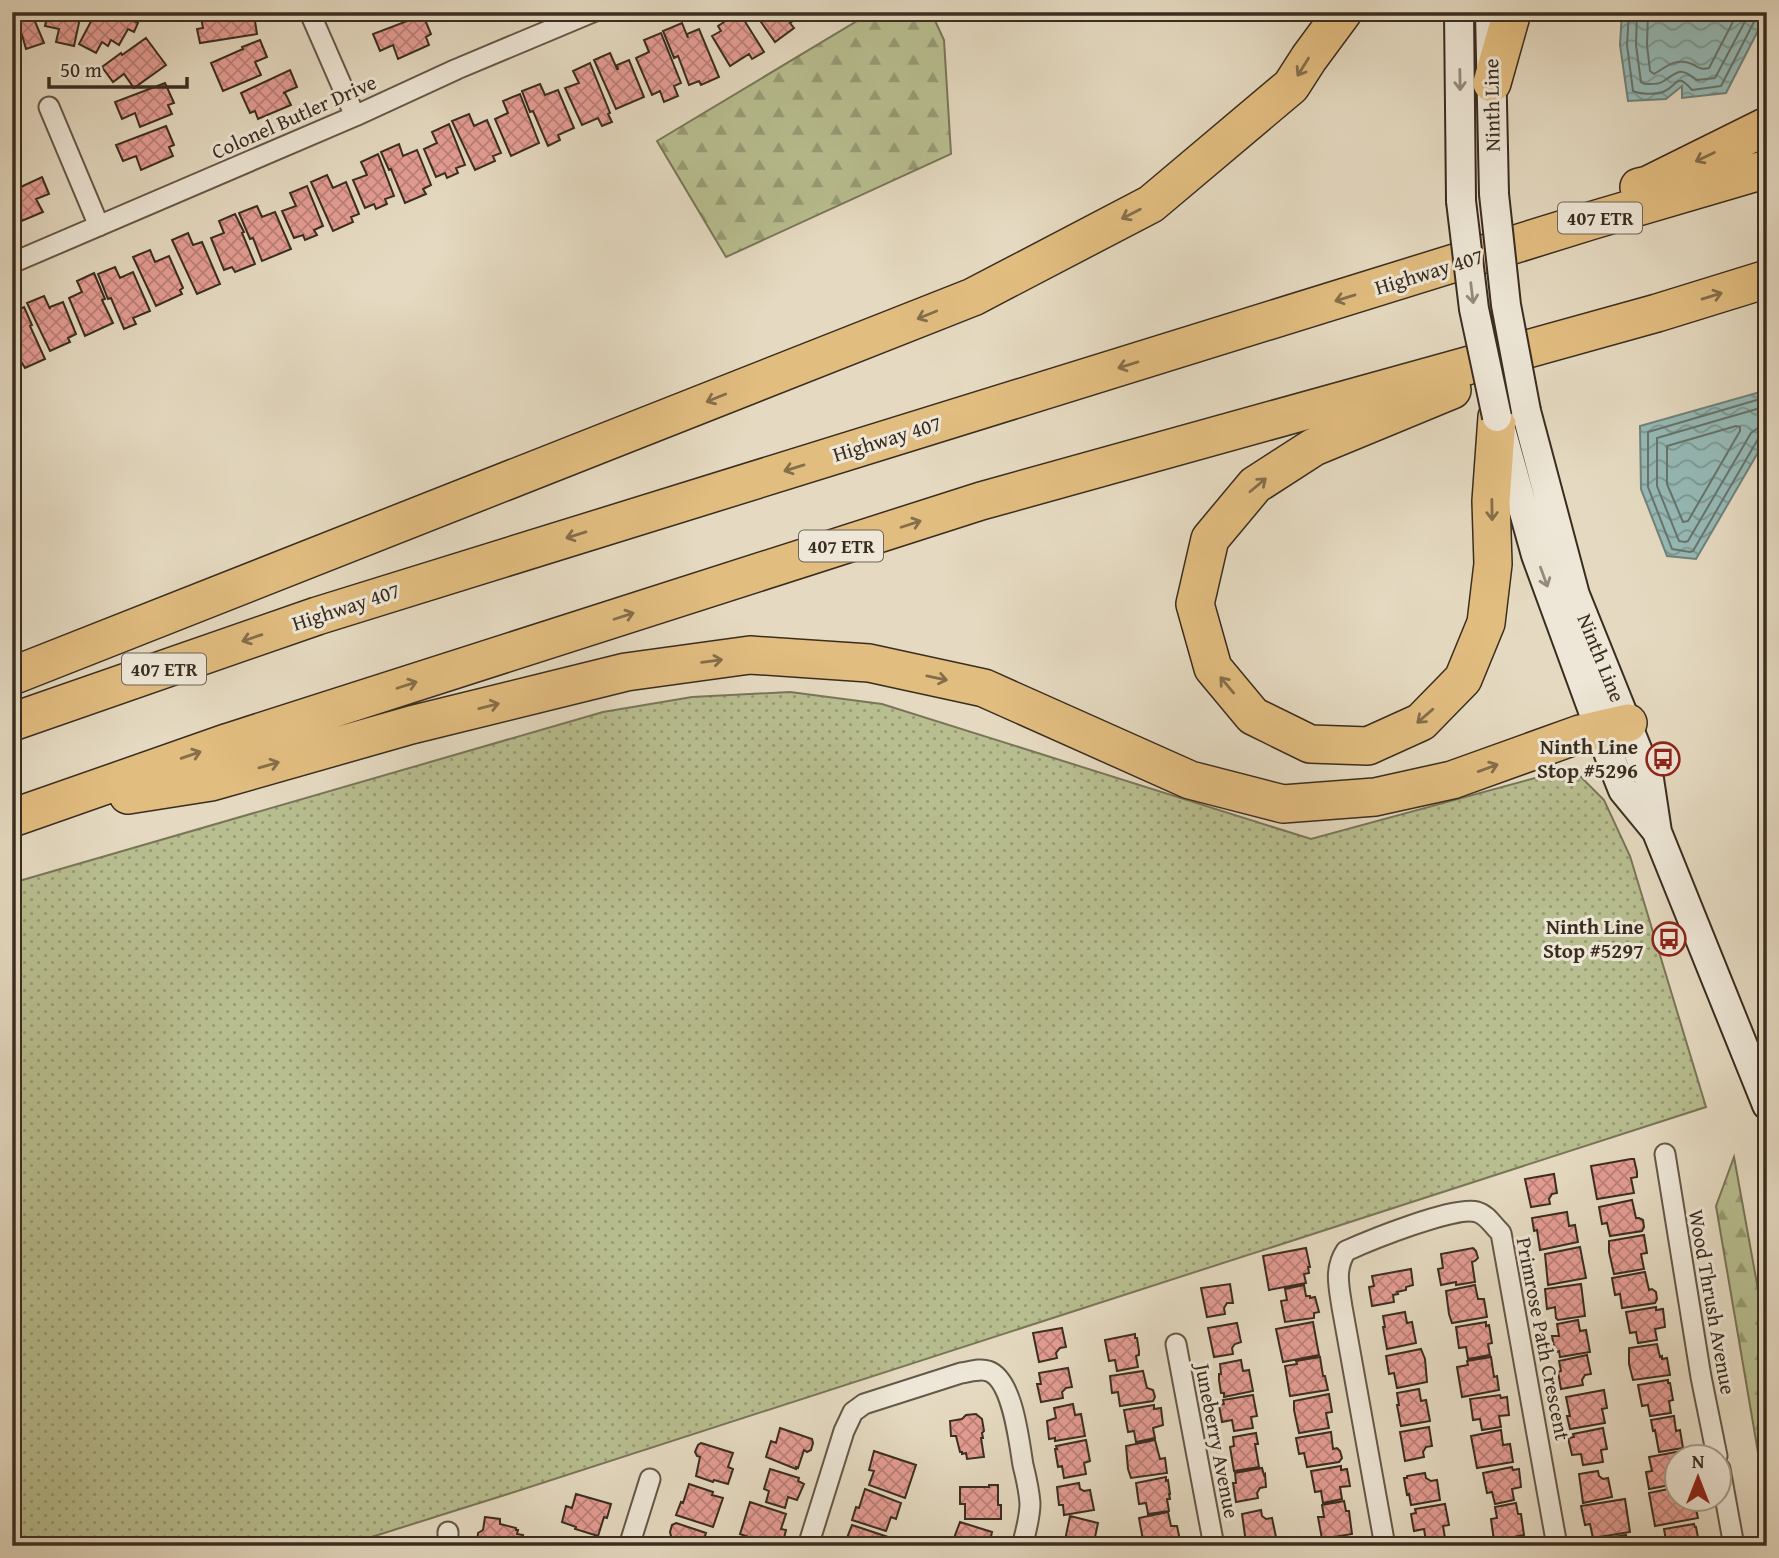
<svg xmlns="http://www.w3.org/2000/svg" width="1779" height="1558" viewBox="0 0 1779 1558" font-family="'Gentium Book Plus',serif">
  <defs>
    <pattern id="grass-dots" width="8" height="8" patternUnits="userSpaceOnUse" patternTransform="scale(1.75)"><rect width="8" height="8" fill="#b8be90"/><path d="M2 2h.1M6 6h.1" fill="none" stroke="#979b75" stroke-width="1.8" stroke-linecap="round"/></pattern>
    <pattern id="forest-firs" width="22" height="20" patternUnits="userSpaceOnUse" patternTransform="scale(1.75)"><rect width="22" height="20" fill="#b8be90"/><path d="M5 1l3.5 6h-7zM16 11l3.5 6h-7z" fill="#979b75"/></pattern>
    <pattern id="water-waves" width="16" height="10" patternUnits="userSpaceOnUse" patternTransform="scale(1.75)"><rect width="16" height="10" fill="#96bab7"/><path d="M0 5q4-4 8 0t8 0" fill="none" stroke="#7b9894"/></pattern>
    <pattern id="building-cross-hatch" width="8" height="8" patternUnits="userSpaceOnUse" patternTransform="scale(1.75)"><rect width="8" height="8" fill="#e59d94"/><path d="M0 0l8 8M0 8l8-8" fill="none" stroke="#bb8078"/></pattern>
  </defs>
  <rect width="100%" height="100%" fill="#e5dac1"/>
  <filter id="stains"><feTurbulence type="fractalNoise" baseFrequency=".00286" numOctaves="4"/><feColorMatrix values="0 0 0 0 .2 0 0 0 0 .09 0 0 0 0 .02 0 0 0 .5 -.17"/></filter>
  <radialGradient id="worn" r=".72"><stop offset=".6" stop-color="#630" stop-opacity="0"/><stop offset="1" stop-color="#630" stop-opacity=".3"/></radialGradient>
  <path fill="url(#grass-dots)" stroke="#797658" stroke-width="2" d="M790,692L882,704L1311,839L1572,768L1604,800L1630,856L1706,1107L508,1494L343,1546H12V883L603,712L692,697Z"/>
  <path fill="url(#forest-firs)" stroke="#797658" stroke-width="2" d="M872,12H931L944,40L951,154L726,257L657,141Z
    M1734,1157L1767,1339V1505L1716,1206Z"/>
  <path fill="url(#water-waves)" stroke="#71827b" stroke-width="2" d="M1622,12H1765V17L1726,93L1682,98V86L1666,99L1628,101L1620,45Z
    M1767,390V437L1696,559L1667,556L1641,489L1640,426Z"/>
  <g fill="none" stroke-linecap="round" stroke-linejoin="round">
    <path stroke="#68746c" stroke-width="2" d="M1629,12L1627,45L1633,91C1639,94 1655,95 1663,92C1678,86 1676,71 1692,90L1721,86L1757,16L1762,12
      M1637,12L1636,45L1641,82L1645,84C1650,84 1657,85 1662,82C1678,73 1678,65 1697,80L1715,78L1750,12
      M1648,12L1647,45L1650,71L1654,74C1666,67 1676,57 1692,64C1699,67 1700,70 1709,68L1738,12
      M1767,397L1648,432V487L1672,549L1690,552L1693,551L1758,439L1761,436L1767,435
      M1767,406L1657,438V486L1679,541L1685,542L1688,541L1751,433L1758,428L1767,426
      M1736,426L1740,427V431L1688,521L1683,522L1667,484V446Z"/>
  </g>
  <path fill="url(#building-cross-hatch)" stroke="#3a2d20" stroke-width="2" d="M12,12H31L44,43L26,49L22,35L12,40Z
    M48,12H80L79,17L80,18L74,46L56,42L59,29L45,26Z
    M96,12H132L135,14L132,20L138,23L134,32L128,29L119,45L111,40L108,46L102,42L96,53L79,44Z
    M200,12H241L242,17L254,15L257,34L200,43L197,29L203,28Z
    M479,12H497L481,18Z
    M741,12L745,19L744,20L764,52L752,59L749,54L730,66L712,36L721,31L718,26L724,22L718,13Z
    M747,12H792L796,19L790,23L794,28L775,42L754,12L749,15Z
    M423,15L431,34L426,37L429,45L398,59L393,45L380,51L373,34Z
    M682,23L688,38L687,34L699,29L719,77L701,85L699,81L689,85L678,56L674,58L663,31Z
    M661,33L681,83L674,86L678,96L664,102L660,91L652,95L636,58L649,52L644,40Z
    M146,38L166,65L134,88L124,74L113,82L102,67L121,53L122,55Z
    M260,40L267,57L255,62L261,75L223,91L211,63L243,49L242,47Z
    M610,53L617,69H618L617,65L629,60L644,97L616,109L594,60Z
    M590,63L610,113L608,114L612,122L602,126L598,118L582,125L565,88L579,83L573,71Z
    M290,70L297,87L283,93H285L291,105L258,119L255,111L250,113L241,93Z
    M165,83L174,103L168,105L172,114L140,127L135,113L122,119L115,102Z
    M540,84L545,95L558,90L574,128L558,135L560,140L548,146L533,111L530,112L522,91Z
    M520,94L539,143L511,156L495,119L508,113L503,101Z
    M469,114L474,126L487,120L501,153L493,156L495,161L475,170L452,121Z
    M449,124L465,165L456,168L458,173L447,178L445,173L436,177L424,149L437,143L432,132Z
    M166,126L174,145L169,147L173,156L141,170L136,156L123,161L116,145Z
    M399,144L403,156L417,150L431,185L423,189L426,194L405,203L391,169L389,170L381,152Z
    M378,154L394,196L385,199L387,204L376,209L374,204L365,208L353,180L367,175L361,162Z
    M327,175L333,188L346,182L359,214L351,217L353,222L333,231L311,182Z
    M42,177L49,194L36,199L43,212L12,225V191Z
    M307,186L323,226L314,230L317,235L305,240L303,235L294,238L282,211L296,206L290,193Z
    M257,206L262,217L275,212L291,249L262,261L253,238L250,239L239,213Z
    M235,214L244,232L242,233L255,264L235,272L232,267L224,270L211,238L224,233L219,221Z
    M188,233L193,245L202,242L220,284L197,294L172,240Z
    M150,250L155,262L169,256L183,288L180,290L182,294L156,306L133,257Z
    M115,267L120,278L133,272L150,311L133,318L136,324L124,329L111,298L108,299L98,274Z
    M94,273L105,299L102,300L113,323L85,336L69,298L82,292L77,281Z
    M44,296L50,309V307L63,302L76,334L68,338L70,342L50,351L27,303Z
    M24,307L32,325L30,326L45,359L25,368L22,363L15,366L12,361V329L13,331H15L12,325V313Z
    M1631,1159H1634L1637,1172V1177L1631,1178L1634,1193L1597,1199L1591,1166Z
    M1554,1174L1557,1193L1552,1194L1549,1199L1550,1204L1531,1207L1525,1179Z
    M1632,1200L1636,1218H1639L1643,1220L1644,1227L1642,1231L1610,1236L1607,1223L1602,1224L1599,1207Z
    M1567,1212L1569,1226L1575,1225L1578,1242L1540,1250L1537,1230L1534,1231L1532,1218Z
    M1644,1235L1647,1253L1641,1254L1644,1269L1614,1274L1609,1252V1241Z
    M1580,1247L1586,1278L1548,1285L1545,1254Z
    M1306,1248L1310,1267H1308L1309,1273L1304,1274L1306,1283L1269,1290L1263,1256Z
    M1473,1248L1476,1251L1478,1258L1475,1261L1472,1262L1475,1282L1456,1285V1282L1441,1285L1438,1269L1443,1268L1441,1254Z
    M1411,1269L1413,1285L1406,1287V1290L1397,1292L1398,1294L1393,1295L1394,1302L1372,1306L1369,1287L1374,1286L1372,1276Z
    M1645,1272L1649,1290L1652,1289L1656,1292L1657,1299L1655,1303L1622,1308L1620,1294L1615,1295L1612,1278Z
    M1230,1284L1233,1303H1227L1224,1308L1225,1314L1207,1317L1201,1288Z
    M1581,1284L1585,1316L1558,1320L1556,1318L1555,1307L1547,1309L1545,1289Z
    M1304,1285L1306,1296H1310V1298L1315,1297L1319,1312L1314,1313V1318L1285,1322L1281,1301L1287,1300L1285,1289Z
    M1475,1285L1478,1299H1484L1487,1317L1452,1323L1449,1314L1446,1291Z
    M1656,1307V1310L1663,1309L1665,1327L1655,1329L1657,1340L1638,1343L1636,1332L1630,1333L1626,1312Z
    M1405,1312L1407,1323L1412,1322L1416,1343L1387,1349L1383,1327H1385L1383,1316Z
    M1578,1320L1580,1331L1586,1330L1590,1352L1560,1357L1559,1351L1555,1352L1552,1336H1559L1557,1324Z
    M1313,1322L1319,1355L1283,1362L1276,1329Z
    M1486,1322V1326L1489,1325L1492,1343L1488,1344L1490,1355L1468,1359L1466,1347L1459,1348L1456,1327Z
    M1237,1323L1241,1342L1235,1344L1232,1348L1233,1354L1214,1357L1208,1328Z
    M1062,1328L1066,1347L1060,1348L1056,1353L1057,1358L1039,1362L1033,1333Z
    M1135,1334V1338H1137L1139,1351V1355L1136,1356L1138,1367L1117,1371L1115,1360L1109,1361L1105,1340Z
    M1657,1344L1660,1357L1662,1356V1359L1667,1358L1670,1375L1633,1380L1629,1364V1348Z
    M1421,1349L1425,1359L1427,1382L1397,1388L1394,1373L1389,1374L1386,1356Z
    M1587,1355L1591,1374L1585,1375L1582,1380L1583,1385L1561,1389L1558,1372L1561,1371L1559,1361Z
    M1320,1357L1323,1376H1325L1328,1390L1290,1396L1285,1366L1297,1364L1296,1361Z
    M1491,1357L1494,1377L1497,1376L1499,1390L1462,1397L1457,1367L1468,1365L1467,1361Z
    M1241,1360L1243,1371L1249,1370L1253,1391L1224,1397V1393H1221L1219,1380V1374H1221L1220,1364Z
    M1068,1368L1072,1387L1066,1388L1062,1392L1063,1398L1041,1402L1037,1384H1041L1039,1373Z
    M1143,1371L1147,1388L1153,1390L1155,1397L1153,1401L1120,1406L1118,1392L1112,1393L1110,1376Z
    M1668,1380V1383H1670L1673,1400L1669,1401L1671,1413L1650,1416L1648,1405L1642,1406L1638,1385Z
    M1419,1389L1421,1401L1426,1400L1430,1421L1401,1426L1397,1405H1399L1397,1393Z
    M1604,1390L1607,1408L1602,1409L1605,1423L1570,1429L1567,1416H1570L1566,1397Z
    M1329,1394L1332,1412L1326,1413L1329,1428L1299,1433L1294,1410V1401Z
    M1253,1395L1257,1416L1251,1417L1253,1428L1234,1431L1232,1420L1222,1422L1219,1405L1224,1404L1223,1400Z
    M1500,1395L1501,1398L1507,1397L1509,1415L1499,1416L1501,1427L1482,1430L1480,1419L1473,1420L1470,1399Z
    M1073,1404L1075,1415L1081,1414L1085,1436L1055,1441V1438L1049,1439L1047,1421L1056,1418L1054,1408Z
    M1154,1405V1409L1161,1408L1163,1425L1153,1428L1155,1438L1136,1442L1134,1431L1128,1432L1124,1410Z
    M976,1414L982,1419L984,1431L982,1433L983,1438H981L984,1457L967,1459L966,1453L962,1454V1452H960L956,1436H951L950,1421L962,1419L966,1415Z
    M1674,1416L1676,1431L1680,1430L1683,1448L1659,1452L1655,1430L1653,1431L1651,1420Z
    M1429,1427L1432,1446L1426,1447L1423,1452L1424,1457L1405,1461L1400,1432Z
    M780,1428L812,1439L813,1443L811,1450L807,1452L804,1450L798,1468L796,1467V1469L766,1457L771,1441L776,1443Z
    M1603,1428L1607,1449L1601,1450L1603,1462L1583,1465L1581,1454L1572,1455L1568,1438L1574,1437L1573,1434Z
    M1501,1430L1503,1445L1510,1444L1513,1462L1477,1468L1471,1436Z
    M1331,1432L1333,1449L1337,1448L1340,1451L1342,1458L1339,1462L1307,1467L1304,1453L1299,1454L1296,1438Z
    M1256,1433L1258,1444H1255L1259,1467L1234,1471L1230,1447L1234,1446L1233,1437Z
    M1086,1440L1090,1461L1084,1463L1086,1474L1064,1478L1062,1466L1058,1467L1055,1449H1057L1056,1446Z
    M1155,1440L1160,1459L1165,1458L1167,1473L1131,1478L1128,1469L1126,1446Z
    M701,1443L733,1453L728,1467L733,1469L728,1484L714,1480L713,1482L696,1476L700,1457L697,1456L695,1452L698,1445Z
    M874,1451L916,1465L905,1498L869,1485L874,1471L869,1470Z
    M1681,1451L1685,1456H1678V1486L1670,1487V1485L1649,1489L1646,1472L1652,1471L1649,1457Z
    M1341,1466V1470L1347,1469L1350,1486L1340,1487L1342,1499L1323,1503L1321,1491L1315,1492L1311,1471Z
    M1512,1467L1513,1470L1519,1469L1521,1487L1512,1489L1514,1500L1495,1504L1492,1492L1487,1493L1483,1473Z
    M1262,1468L1264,1475L1265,1474L1266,1487L1260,1488L1257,1493L1258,1498L1236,1502L1233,1483H1236L1235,1473Z
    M770,1469L799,1478L798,1481L804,1484L797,1500L788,1497L785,1508L766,1502L769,1491L764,1489Z
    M1598,1471L1599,1476L1603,1479L1608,1478L1612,1497L1583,1503L1579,1474Z
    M1425,1473L1426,1478L1431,1481L1437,1480L1440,1500L1411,1505L1409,1494L1407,1495L1404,1478H1407V1476Z
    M1166,1477V1481L1168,1480L1170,1494H1169L1170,1499H1167L1169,1511L1148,1514L1146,1503L1139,1504L1136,1483Z
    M1079,1483L1080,1489L1084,1491L1090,1490L1094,1510L1064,1515L1063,1505H1059L1057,1487Z
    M689,1484L713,1492L712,1495L723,1498L713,1527L676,1515L681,1502L683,1503Z
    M989,1485H998V1505H1001V1519H965V1504H960V1487H989Z
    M1678,1487V1498L1694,1500L1698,1518L1655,1526L1649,1493Z
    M865,1489L901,1503L896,1519L891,1517L886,1531L852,1520L856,1507L859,1508Z
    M576,1494L611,1504L607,1518L604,1517L598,1536L575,1529L576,1527L562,1522L566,1506L572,1508Z
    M1625,1499L1630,1532L1593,1538L1590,1524L1585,1525L1581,1506Z
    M1344,1501L1346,1511H1349L1352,1534L1322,1539L1318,1517H1324L1322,1505Z
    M750,1502L786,1514L781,1529L786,1530L782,1546H775L740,1534Z
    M1516,1503L1518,1514H1521L1524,1535L1494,1541L1491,1519L1497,1518L1495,1507Z
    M1445,1504L1449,1525L1443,1526L1445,1538L1426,1541L1424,1529L1414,1531L1411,1514L1416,1513L1415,1509Z
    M1261,1510L1262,1516L1266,1519L1272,1518L1276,1537L1246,1543L1242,1514Z
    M1168,1512L1171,1526H1177L1181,1545L1144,1546L1139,1518Z
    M1070,1516L1098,1523L1094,1542L1088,1541L1083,1543V1546L1064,1545Z
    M485,1517L500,1519V1524L516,1528V1530H518L517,1534L523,1535L521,1546H479L477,1544L478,1533L483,1530Z
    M960,1522L992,1532L989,1546H957L959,1539L954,1538Z
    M676,1523L706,1533L702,1546H672L673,1542L670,1541L671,1536L670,1532L672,1525Z
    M1694,1524L1695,1527H1696L1699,1543L1695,1544L1696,1546H1667L1664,1529Z
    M852,1525L888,1537L885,1546H847L850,1539L847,1538Z
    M1626,1535L1628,1546H1597L1596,1540Z
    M1277,1538L1279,1546H1248V1543Z
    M565,1539L582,1543L583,1539L598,1543L597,1546H554L555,1542L561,1544L562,1540L565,1541Z
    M1356,1539L1357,1546H1321V1545Z
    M1527,1540V1546H1497L1500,1544Z"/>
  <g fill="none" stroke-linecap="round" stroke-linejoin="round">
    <defs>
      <path id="street" d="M310,13L355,116
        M49,107L99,226
        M12,263L355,116L457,69L593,12
        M1665,1154L1701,1377L1717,1456
        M1176,1344L1214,1546
        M1720,1469L1734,1546
        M448,1546V1532
        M629,1546L650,1479
        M808,1546L844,1431L853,1412L864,1404L961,1373C969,1372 980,1368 988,1371C1013,1379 1019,1442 1023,1465C1026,1477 1029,1490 1030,1503C1030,1518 1026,1531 1022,1546
        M1385,1546L1342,1307C1339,1287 1334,1269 1346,1251C1368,1241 1456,1205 1477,1212C1488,1215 1492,1225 1501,1233L1557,1546"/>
      <path id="secondary" d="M1459,12L1461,201
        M1490,12L1494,194
        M1526,411L1575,595L1649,779L1657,832L1767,1105
        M1502,433L1536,555L1611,760L1623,790L1655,829"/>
      <path id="highway" d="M1492,83L1512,12
        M1639,187L1648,185L1767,126
        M1452,390L1314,447L1255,485L1210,539L1195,604L1213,668L1253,716L1310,744L1368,746L1421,722L1463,679L1486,623L1493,564L1491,501L1497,417
        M12,676L973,297L1151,204L1291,86L1309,58L1343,12
        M12,722L317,616L1590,221L1767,169
        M128,795L211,782L411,725L626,672L750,655L869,663L984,688L1190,780L1283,804L1375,797L1452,780L1580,734L1628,723
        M12,818L229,742L981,501L1657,313L1767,279"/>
    </defs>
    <use href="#street" stroke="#655848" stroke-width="23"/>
    <use href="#secondary" stroke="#3a2d20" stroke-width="32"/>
    <use href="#highway" stroke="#3a2d20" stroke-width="40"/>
    <use href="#street" stroke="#eee7d7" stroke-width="19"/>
    <use href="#secondary" stroke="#eee7d7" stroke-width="28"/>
    <use href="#highway" stroke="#e2bd80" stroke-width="37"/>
    <defs>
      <path id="secondary-bridge" d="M1494,194L1506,305L1526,411
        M1461,201L1474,309L1497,417"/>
    </defs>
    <use href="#secondary-bridge" stroke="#3a2d20" stroke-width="32" stroke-linecap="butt"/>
    <use href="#secondary-bridge" stroke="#eee7d7" stroke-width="28"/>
  </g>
  <defs><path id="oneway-shaft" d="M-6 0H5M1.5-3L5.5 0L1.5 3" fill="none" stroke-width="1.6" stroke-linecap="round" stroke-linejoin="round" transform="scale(1.75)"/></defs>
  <g stroke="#866e4b">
    <use href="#oneway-shaft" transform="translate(1303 67) rotate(122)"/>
    <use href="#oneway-shaft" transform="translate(1705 157) rotate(154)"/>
    <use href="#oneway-shaft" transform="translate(1131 214) rotate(153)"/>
    <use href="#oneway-shaft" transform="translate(1712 296) rotate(-17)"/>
    <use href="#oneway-shaft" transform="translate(1345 298) rotate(163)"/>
    <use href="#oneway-shaft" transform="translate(927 315) rotate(158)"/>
    <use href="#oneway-shaft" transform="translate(1128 365) rotate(163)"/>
    <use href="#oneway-shaft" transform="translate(716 398) rotate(158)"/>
    <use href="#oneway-shaft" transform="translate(794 468) rotate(163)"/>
    <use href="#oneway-shaft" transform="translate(1258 485) rotate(-40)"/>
    <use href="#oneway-shaft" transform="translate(1492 510) rotate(89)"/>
    <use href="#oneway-shaft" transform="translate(911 524) rotate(-18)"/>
    <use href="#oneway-shaft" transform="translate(576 535) rotate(163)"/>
    <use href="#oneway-shaft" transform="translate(624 616) rotate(-18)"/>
    <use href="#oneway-shaft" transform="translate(252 638) rotate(161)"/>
    <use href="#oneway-shaft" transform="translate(712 661) rotate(-8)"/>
    <use href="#oneway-shaft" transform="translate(937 678) rotate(12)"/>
    <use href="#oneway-shaft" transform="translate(407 685) rotate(-18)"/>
    <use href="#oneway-shaft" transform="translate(1227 685) rotate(-130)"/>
    <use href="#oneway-shaft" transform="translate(489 706) rotate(-14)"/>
    <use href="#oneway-shaft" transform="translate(1425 716) rotate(139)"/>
    <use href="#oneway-shaft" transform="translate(191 755) rotate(-19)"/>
    <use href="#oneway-shaft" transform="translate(269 765) rotate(-16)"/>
    <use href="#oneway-shaft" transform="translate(1488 768) rotate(-20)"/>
  </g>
  <g stroke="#948a7c">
    <use href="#oneway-shaft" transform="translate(1460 80) rotate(89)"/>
    <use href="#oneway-shaft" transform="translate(1472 293) rotate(83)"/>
    <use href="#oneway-shaft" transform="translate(1544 577) rotate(70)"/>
  </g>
  <defs>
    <symbol id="bus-ring" viewBox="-11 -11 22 22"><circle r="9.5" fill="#eee7d7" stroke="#8f2418" stroke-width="1.5"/><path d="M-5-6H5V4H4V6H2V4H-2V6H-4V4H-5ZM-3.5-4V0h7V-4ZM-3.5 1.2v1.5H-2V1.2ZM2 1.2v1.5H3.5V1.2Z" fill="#8f2418"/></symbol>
  </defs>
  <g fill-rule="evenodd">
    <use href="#bus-ring" x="1644" y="740" width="38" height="38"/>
    <use href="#bus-ring" x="1650" y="920" width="38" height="38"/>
  </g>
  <g text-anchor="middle" stroke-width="6" stroke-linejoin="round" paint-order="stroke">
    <g fill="#eee7d7" stroke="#706557" stroke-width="2">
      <rect x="1558" y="202.5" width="84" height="31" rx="5"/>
      <rect x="799" y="530.5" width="84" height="31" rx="5"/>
      <rect x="122" y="653.5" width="84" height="31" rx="5"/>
    </g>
    <g font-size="19" font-weight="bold" fill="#3a2d20">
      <text x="1600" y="225">407 ETR</text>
      <text x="841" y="553">407 ETR</text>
      <text x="164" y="676">407 ETR</text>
    </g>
    <g font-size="21" fill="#3a2d20" stroke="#eee7d7">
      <text transform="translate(1492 105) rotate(-91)" y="7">Ninth Line</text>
      <text transform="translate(294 117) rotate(-24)" y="7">Colonel Butler Drive</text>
      <text transform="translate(1429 272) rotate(-17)" y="7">Highway 407</text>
      <text transform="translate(887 439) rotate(-17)" y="7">Highway 407</text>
      <text transform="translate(346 607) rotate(-18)" y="7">Highway 407</text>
      <text transform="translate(1601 658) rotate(68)" y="7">Ninth Line</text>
      <text transform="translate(1712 1302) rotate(80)" y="7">Wood Thrush Avenue</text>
      <text transform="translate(1543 1339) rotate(79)" y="7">Primrose Path Crescent</text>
      <text transform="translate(1217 1441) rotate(79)" y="7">Juneberry Avenue</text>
    </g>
    <g font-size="21" font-weight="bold" fill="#3a2d20" stroke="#eee7d7" text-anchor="end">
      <text x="1638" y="754">Ninth Line<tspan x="1638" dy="24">Stop #5296</tspan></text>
      <text x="1644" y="934">Ninth Line<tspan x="1644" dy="24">Stop #5297</tspan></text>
    </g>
  </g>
  <rect width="1779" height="1558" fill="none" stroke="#e5dac1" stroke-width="42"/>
  <rect x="14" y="14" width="1751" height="1530" fill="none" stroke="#3a2d20" stroke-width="3.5"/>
  <rect x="21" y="21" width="1737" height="1516" fill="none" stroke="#3a2d20" stroke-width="2"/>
  <g transform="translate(1698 1478)"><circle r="33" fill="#eee7d7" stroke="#a69d8e" stroke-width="2"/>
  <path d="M0-5L12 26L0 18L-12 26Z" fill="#8f2418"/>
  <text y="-10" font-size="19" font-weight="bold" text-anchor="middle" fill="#3a2d20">N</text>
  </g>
  <path d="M49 77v10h138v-10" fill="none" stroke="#3a2d20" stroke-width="3.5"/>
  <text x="60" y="77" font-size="21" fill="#3a2d20" stroke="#eee7d7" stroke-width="5" paint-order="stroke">50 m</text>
  <rect width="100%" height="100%" filter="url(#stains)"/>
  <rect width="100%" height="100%" fill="url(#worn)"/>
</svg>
